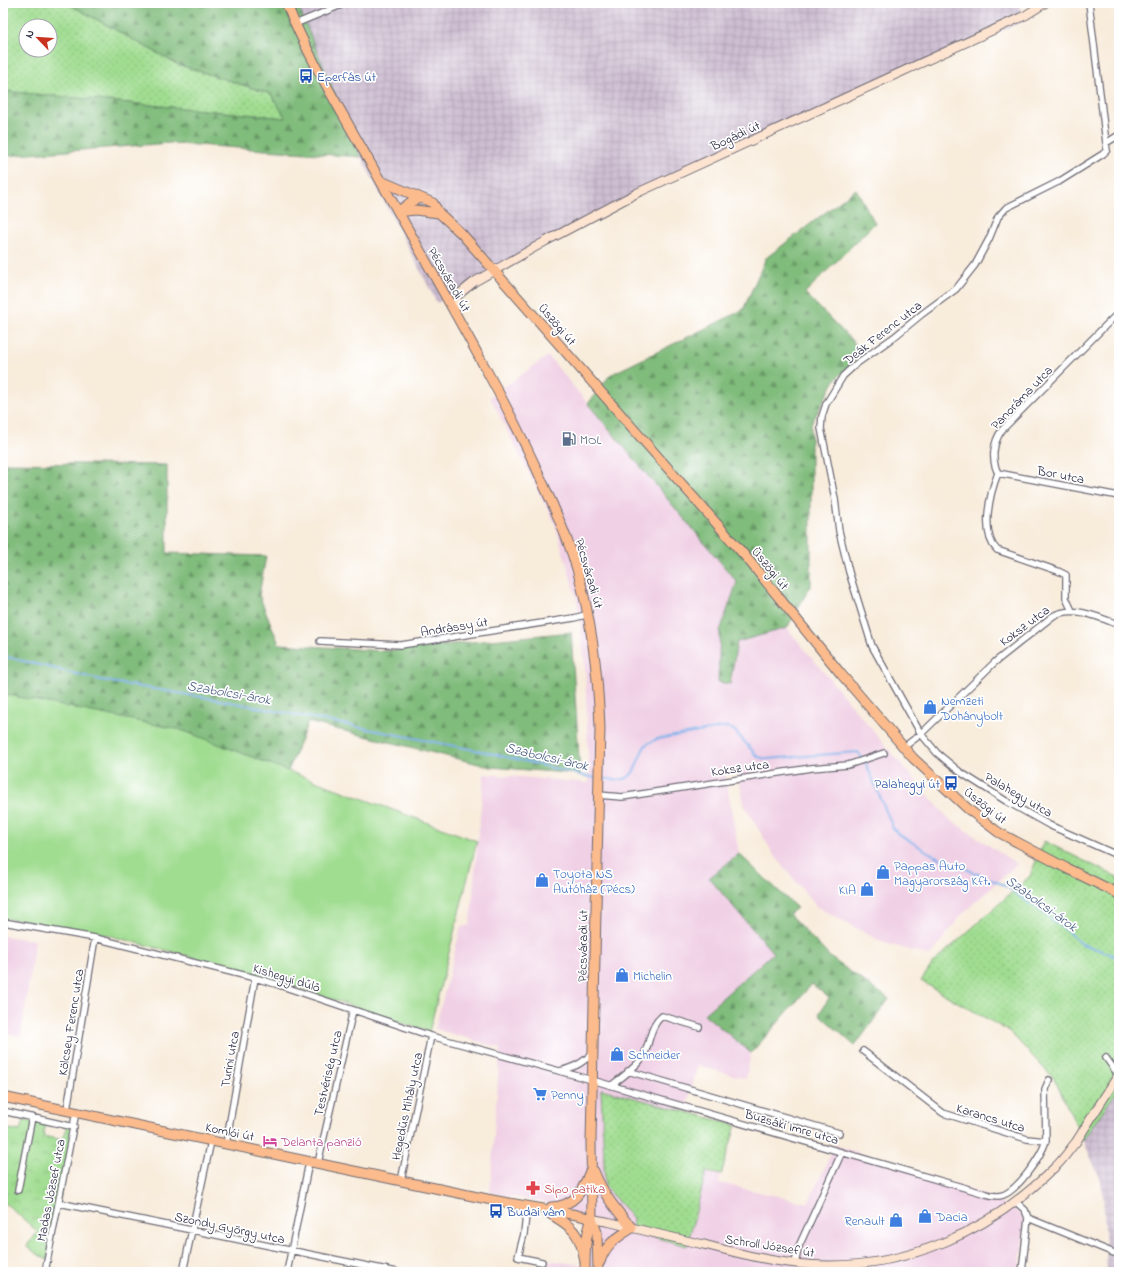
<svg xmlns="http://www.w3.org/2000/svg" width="1122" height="1275" viewBox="0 0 1122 1275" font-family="'Indie Flower',sans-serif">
  <defs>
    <pattern id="industrial-grid" width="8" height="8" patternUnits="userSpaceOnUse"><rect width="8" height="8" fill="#cebed2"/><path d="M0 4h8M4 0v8" fill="none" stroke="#b1a3b5"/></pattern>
    <pattern id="grass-dots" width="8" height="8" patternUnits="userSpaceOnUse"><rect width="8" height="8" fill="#a0dd91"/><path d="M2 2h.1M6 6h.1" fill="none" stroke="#8abd7e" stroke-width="1.8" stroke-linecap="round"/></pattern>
    <pattern id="forest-firs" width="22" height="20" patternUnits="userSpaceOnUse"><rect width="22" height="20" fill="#80bc7b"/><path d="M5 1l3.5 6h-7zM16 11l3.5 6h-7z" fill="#689866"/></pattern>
    <pattern id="park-crowns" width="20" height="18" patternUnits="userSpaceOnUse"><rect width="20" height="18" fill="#a0dd91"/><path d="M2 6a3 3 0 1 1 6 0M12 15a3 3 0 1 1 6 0" fill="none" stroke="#8abd7e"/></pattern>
  </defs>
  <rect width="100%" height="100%" fill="#fff"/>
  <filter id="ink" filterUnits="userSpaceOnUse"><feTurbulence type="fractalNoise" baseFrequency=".025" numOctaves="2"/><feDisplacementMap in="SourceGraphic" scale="8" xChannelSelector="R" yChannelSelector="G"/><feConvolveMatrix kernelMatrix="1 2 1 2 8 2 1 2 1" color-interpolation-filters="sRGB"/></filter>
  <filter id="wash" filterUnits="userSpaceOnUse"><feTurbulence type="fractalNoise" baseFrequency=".012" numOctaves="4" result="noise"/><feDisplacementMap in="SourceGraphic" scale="16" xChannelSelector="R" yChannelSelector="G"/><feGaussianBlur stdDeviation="0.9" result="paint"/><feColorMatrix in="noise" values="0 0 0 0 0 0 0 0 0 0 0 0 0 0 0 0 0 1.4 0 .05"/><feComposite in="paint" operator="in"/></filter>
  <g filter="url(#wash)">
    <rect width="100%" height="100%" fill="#f8ecdb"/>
    <path fill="#f0d0e5" d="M548,356L737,582L720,631L718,682L730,683L737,642L787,628L878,737L949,819L1017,864L961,915L930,956L882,942L817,907L774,855L744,805L737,769L725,773L739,854L710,878L773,953L704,1014L751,1053L746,1079L698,1065L685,1111L601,1089L605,1187L633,1218L706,1172L721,1175L719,1183L808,1203L835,1145L996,1199L1021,1214L1025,1223L1019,1272H538L540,1259L589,1266L591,1225L543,1202L490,1193L500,1048L435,1029L461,927L470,925L484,774L589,783L585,665L577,600L555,524L490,397Z
      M3,936L35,940L21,1036L3,1033Z"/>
    <path fill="url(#industrial-grid)" d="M297,3H1018L1024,21L814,112L669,179L493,270L437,303L361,157Z
      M1119,1088V1272H1107L1103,1191L1098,1174L1083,1140Z"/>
    <path fill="url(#grass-dots)" stroke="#618066" fill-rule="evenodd" d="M3,3H67L177,64L271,94L286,118L3,91ZM26,26H50V50H26Z
      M1044,841L1119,878V1088L1083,1140L1055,1080L1010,1032L921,981L933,963L1030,876Z
      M601,1089L736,1125L721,1175L706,1172L687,1246L632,1231L633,1218L605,1187Z"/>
    <path fill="url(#forest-firs)" stroke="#516f5b" d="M67,3H297L361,157L170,143L3,156V91L286,118L271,94L177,64Z
      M856,189L875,223L805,293L863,352L835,380L811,424V585L787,628L737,642L730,684L718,682L720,631L737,582L588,404L610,375L743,310L766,258Z
      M3,463L167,465V553L266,556L259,595L279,644L384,651L571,632L580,774L491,767L308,722L288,771L181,730L3,694Z
      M739,854L797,908L789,914L831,958L889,999L855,1046L819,1014L829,998L812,984L751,1053L704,1014L773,953L709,878Z"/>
    <path fill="url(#park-crowns)" stroke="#618066" d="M23,1120L46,1124L43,1136L62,1140L67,1125L74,1127L47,1260L27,1247L28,1244L38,1232L3,1201V1128L20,1131Z"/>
    <path fill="#a0dd91" stroke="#618066" d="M3,694L181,730L288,771L477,841L429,1032L254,973L95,932L3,918Z"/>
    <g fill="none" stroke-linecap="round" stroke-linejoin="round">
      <path stroke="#7eb1eb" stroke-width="2" d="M3,656L105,681L220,700L485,752L549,767L584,776L597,778
        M601,778C609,779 620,781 627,778C638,772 638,754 646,745C649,742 653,741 657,739L727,727L734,730L758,757L767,759L858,752L867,766L893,828L898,834L935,856L1004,885L1053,920L1082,944L1108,953L1119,959"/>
    </g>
  </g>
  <g filter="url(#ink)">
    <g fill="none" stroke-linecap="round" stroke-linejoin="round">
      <defs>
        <path id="minor" d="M1089,3L1106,143
          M295,24L346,3
          M1119,135L1106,143L1107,150L1103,154L1060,181L1006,208L998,217L989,239L975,265L956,289L922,314L894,337L856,364L843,376L826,404L822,416L821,428L835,499L839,531L849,572L859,604L872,646L921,734L937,753L960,772L1006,801L1049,825L1119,856
          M998,473L1119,496
          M1072,611L1066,598V575L1058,571L997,550C980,533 990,493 998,473C991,460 993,442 1002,430L1119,312
          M320,641L401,645L574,618L589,614
          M904,747L921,734L995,662L1053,616C1073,605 1099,617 1119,625
          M598,795L622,797L811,768L848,765L884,753
          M3,922L95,938L255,978L279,985L431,1036L592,1080L986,1194C989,1195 994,1196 998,1196C1015,1196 1041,1156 1046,1141L1027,1139L943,1113L863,1051
          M1106,1058L1119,1076
          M560,1071C575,1067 581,1064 593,1053
          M628,1071L839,1133
          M612,1085C621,1078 638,1066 644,1055C650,1042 650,1026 662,1016L699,1027
          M67,1110L95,938
          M3,1111L74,1127
          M1046,1141L1045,1089L1049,1080
          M226,1144L255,978
          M318,1163L353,1010
          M401,1181L431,1036
          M18,1190L32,1117
          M1016,1202L1025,1210L1028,1218L1022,1272
          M59,1203L397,1272
          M527,1206L524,1234L518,1257L542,1262
          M1028,1218L1119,1255
          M795,1263L799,1246L842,1152
          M45,1272L76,1112
          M183,1272L211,1141
          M287,1272L309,1162"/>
        <path id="secondary" d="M454,312L458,295L474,282L546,241L637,193L1026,15L1045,3
          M592,1219L609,1222C641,1230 674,1238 706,1245C741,1254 776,1263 813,1265C905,1270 990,1232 1055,1167C1063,1160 1069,1150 1076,1142"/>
        <path id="primary" d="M286,3C312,65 347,121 380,180C417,245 454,310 489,375C510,413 529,451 546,490C558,516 569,542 577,569C592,621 598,673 600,727L591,1141L592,1219L597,1232L598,1272
          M381,181L433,203L439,213L462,234L746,557L841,674L913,758L968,809L998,832L1066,868L1119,894
          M399,211L412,201L421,198
          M398,212L415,210L439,213
          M3,1097L487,1199L577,1215L592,1219
          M594,1171C603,1194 616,1210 632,1228C617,1238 606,1243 600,1262
          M551,1207C575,1206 582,1192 590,1171
          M547,1212C572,1227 580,1231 585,1262
          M585,1272C585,1254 585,1236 592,1219"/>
      </defs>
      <use href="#minor" stroke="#6d6973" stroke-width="8"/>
      <use href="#secondary" stroke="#6d6973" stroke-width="10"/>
      <use href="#primary" stroke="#6d6973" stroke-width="11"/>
      <use href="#minor" stroke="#fff" stroke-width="5.5"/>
      <use href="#secondary" stroke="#fde4d1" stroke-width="8"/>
      <use href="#primary" stroke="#fbbb8d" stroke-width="9"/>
      <defs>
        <path id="secondary-bridge" d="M1076,1142L1119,1074"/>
      </defs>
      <use href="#secondary-bridge" stroke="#6d6973" stroke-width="10" stroke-linecap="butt"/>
      <use href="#secondary-bridge" stroke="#fde4d1" stroke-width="8"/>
    </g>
  </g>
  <defs>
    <symbol id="bus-bare" viewBox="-9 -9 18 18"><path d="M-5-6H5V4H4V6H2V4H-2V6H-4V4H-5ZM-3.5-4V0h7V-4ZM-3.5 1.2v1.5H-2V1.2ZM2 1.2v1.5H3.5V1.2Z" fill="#1a4fb4" stroke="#fff" stroke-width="2.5" paint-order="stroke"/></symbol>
    <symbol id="fuel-bare" viewBox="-9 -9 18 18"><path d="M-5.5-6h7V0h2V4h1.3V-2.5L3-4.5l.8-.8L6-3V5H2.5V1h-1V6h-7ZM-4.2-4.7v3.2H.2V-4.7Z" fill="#5c6f8a" stroke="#fff" stroke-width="2.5" paint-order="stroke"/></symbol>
    <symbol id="shop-bare" viewBox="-9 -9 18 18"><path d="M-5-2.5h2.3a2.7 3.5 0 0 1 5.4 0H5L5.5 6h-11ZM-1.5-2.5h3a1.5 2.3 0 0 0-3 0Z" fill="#3f7fe0" stroke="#fff" stroke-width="2.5" paint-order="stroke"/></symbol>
    <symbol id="supermarket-bare" viewBox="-9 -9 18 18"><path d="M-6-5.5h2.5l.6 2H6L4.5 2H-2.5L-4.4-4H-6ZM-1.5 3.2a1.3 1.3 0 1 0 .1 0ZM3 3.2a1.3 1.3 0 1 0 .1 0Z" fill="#3f7fe0" stroke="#fff" stroke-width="2.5" paint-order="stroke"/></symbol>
    <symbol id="hotel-bare" viewBox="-9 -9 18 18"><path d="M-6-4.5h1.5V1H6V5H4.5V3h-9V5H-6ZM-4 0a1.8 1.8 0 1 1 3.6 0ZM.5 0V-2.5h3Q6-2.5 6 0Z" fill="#d1479c" stroke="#fff" stroke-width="2.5" paint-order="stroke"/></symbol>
    <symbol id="pharmacy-bare" viewBox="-9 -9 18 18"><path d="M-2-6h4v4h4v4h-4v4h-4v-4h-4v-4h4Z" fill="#e0444e" stroke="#fff" stroke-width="2.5" paint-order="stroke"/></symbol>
  </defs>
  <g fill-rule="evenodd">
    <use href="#bus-bare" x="296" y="66" width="20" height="20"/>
    <use href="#fuel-bare" x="559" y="429" width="20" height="20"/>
    <use href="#shop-bare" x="920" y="697" width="20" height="20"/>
    <use href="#bus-bare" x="941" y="773" width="20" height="20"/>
    <use href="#shop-bare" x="873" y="862" width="20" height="20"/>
    <use href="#shop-bare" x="532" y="870" width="20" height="20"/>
    <use href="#shop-bare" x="857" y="879" width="20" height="20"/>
    <use href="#shop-bare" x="612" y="965" width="20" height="20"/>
    <use href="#shop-bare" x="607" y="1044" width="20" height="20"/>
    <use href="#supermarket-bare" x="530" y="1084" width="20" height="20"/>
    <use href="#hotel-bare" x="260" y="1131" width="20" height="20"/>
    <use href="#pharmacy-bare" x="523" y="1178" width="20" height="20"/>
    <use href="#bus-bare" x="486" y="1201" width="20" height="20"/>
    <use href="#shop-bare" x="915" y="1206" width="20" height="20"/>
    <use href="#shop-bare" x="886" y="1210" width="20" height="20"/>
  </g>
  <g text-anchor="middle" stroke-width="3.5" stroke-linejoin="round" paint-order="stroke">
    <g font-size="13" fill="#164399" stroke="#fff" text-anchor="start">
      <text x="317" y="81">Eperfás út</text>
      <text x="940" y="788" text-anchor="end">Palahegyi út</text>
      <text x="507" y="1216">Budai vám</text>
    </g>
    <g font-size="13" fill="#22223b" stroke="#fff">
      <text transform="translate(735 135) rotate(-25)" y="5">Bogádi út</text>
      <text transform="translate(450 279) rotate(60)" y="5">Pécsváradi út</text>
      <text transform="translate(558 324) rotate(49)" y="5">Üszögi út</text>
      <text transform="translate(882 332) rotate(-38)" y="5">Deák Ferenc utca</text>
      <text transform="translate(1021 397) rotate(-46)" y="5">Panoráma utca</text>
      <text transform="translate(1061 474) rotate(11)" y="5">Bor utca</text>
      <text transform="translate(771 568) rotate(51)" y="5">Üszögi út</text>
      <text transform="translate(590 573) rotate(74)" y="5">Pécsváradi út</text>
      <text transform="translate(1024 625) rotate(-37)" y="5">Koksz utca</text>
      <text transform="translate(454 626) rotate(-9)" y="5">Andrássy út</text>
      <text transform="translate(740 767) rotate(-8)" y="5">Koksz utca</text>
      <text transform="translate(1019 794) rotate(30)" y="5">Palahegy utca</text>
      <text transform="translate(986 805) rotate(38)" y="5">Üszögi út</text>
      <text transform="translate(582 946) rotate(-89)" y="5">Pécsváradi út</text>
      <text transform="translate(287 977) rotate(17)" y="5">Kishegyi dűlő</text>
      <text transform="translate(70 1022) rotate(-81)" y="5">Kölcsey Ferenc utca</text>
      <text transform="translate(229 1059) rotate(-80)" y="5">Turini utca</text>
      <text transform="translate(327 1073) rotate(-77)" y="5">Testvériség utca</text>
      <text transform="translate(406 1106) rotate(-78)" y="5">Hegedüs Mihály utca</text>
      <text transform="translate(991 1117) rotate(17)" y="5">Karancs utca</text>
      <text transform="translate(792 1126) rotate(16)" y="5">Buzsáki Imre utca</text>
      <text transform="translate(230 1131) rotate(12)" y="5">Komlói út</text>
      <text transform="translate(50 1190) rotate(-79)" y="5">Madas József utca</text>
      <text transform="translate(230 1227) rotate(12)" y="5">Szondy György utca</text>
      <text transform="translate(770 1245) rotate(9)" y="5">Schroll József út</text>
    </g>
    <g font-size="13" fill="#4e5e75" stroke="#fff" text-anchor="start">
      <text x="580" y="444">MOL</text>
    </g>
    <g font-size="13" fill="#366cbe" stroke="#fff" text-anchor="start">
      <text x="941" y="705">Nemzeti<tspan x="941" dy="15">Dohánybolt</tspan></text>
      <text x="894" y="870">Pappas Auto<tspan x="894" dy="15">Magyarország Kft.</tspan></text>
      <text x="553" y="878">Toyota NS<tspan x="553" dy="15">Autóház (Pécs)</tspan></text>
      <text x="856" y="894" text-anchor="end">KIA</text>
      <text x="633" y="980">Michelin</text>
      <text x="628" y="1059">Schneider</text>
      <text x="551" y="1099">Penny</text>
      <text x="936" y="1221">Dacia</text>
      <text x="885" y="1225" text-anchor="end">Renault</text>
    </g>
    <g font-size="13" fill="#b23c85" stroke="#fff" text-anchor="start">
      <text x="281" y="1146">Delanta panzió</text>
    </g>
    <g font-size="13" fill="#be3a42" stroke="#fff" text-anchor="start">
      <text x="544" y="1193">Sipo patika</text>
    </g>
    <g font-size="14" font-style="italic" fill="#475b81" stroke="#fff">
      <text transform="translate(229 692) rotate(10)" y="5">Szabolcsi-árok</text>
      <text transform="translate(547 756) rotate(13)" y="5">Szabolcsi-árok</text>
      <text transform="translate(1042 903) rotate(36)" y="5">Szabolcsi-árok</text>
    </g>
  </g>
  <rect width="1122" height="1275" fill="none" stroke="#fff" stroke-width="16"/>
  <g transform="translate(38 38) rotate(295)"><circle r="19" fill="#ffffff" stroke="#a7a7b1"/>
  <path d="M0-3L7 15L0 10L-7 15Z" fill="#c8321e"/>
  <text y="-6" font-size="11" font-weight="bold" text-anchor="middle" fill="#22223b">N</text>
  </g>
</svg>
